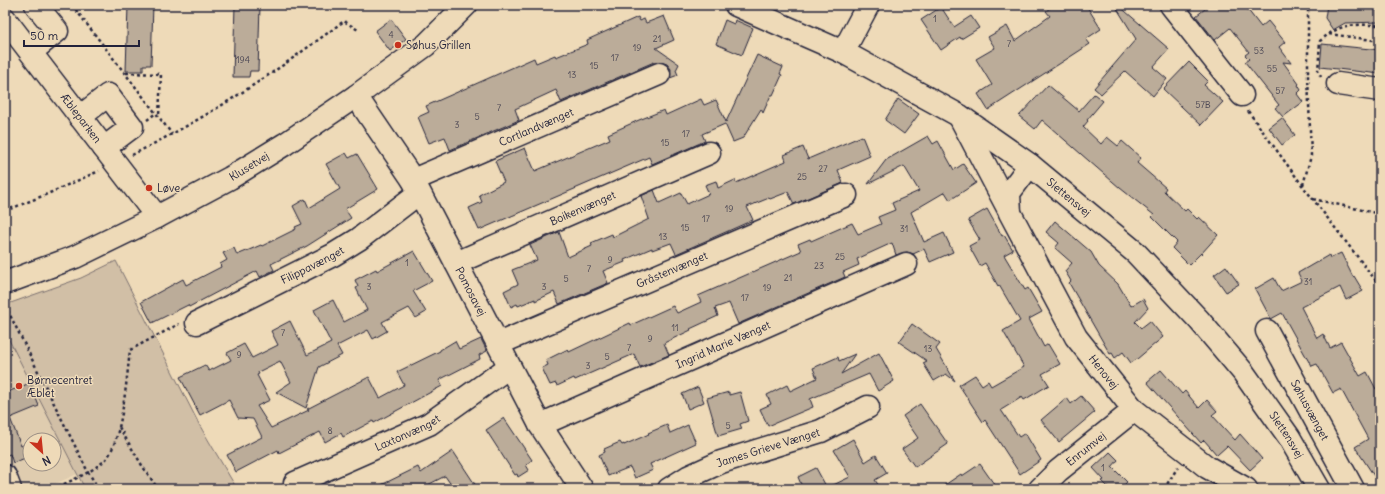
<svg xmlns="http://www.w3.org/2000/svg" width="1385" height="494" viewBox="0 0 1385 494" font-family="Delius,sans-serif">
  <rect width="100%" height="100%" fill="#eedab8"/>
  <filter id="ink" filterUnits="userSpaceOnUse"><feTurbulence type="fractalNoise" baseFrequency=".025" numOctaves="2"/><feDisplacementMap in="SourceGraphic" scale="8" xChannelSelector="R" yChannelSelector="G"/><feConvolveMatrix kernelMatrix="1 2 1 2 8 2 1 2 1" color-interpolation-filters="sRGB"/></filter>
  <g filter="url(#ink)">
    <path fill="#dfccaf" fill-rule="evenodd" d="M5,332L77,474L44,489L5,488ZM30,440H54V464H30Z"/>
    <path fill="#d1bfa6" stroke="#7a7070" d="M116,261L200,426L237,489H86L82,483L5,332V305L81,278Z"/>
    <path fill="#bbac99" stroke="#22223b" d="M128,5H153L151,65H143V71H126Z
      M235,5H260L258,71H250L249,77H233Z
      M1054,5H1086L1101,29L1086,39L1090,44L988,110L978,94L992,85L976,59L995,48L988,37L1007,26L1015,41L1050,16L1046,11Z
      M1118,5L1169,49L1153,67L1167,79L1153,96L1125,71L1101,94L1094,88L1136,39L1116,7Z
      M1210,5H1244L1261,27L1268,21L1285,42L1279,47L1291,63L1283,62L1299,84L1298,85L1301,90L1297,94L1303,102L1283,117L1275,108L1279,105L1245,62L1249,59L1245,55L1249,52L1230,28L1215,40L1196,16Z
      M1327,5H1380V22L1345,23L1333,30L1325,18Z
      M941,7L954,27L971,16L979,28L961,39L960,37L941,50L921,20Z
      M664,16L674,40L656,48L679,64L676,70L678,75L670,78L671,69L667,64L661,62H654L561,102L556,90L515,109L519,120L450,150L445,137L429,143L418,117L429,112L426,106L534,58L536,63L555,55L556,57L588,44L587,40L638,17L640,21L644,19L646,23Z
      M391,19L406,39L390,51L375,31Z
      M725,20L734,24L735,20L753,28L742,55L716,44Z
      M1322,44L1380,50V74L1320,67Z
      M757,55L783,67L780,74L782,75L773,95H771L763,113L761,109L743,138L733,142L725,124L702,134L705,141L652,164L649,157L479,230L469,208L482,202L479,195L504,182L495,161L525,148L535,171L610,139L608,134L639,120L664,110L666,115L701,99L704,105L716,100L726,122Z
      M1189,62L1208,81L1204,85L1223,102L1201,125L1163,89Z
      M1048,85L1079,111L1094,94L1103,101L1087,120L1088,121L1083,127L1101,144L1107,137L1118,146L1122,141L1141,158L1137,163L1166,188L1164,191L1185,211L1187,209L1197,219L1199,217L1218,235L1201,254V253L1189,265L1172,248L1177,242L1152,217L1154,215L1120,188L1042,120L1035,129L1019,116Z
      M898,99L919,114L904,134L885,120Z
      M1282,118L1295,135L1282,145L1269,128Z
      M862,136L870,156L838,170L843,183L794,204L788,192L770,199L769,198L747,207L753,220L676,254L671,243L652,250V248L624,260L625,262L603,271L608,283L559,304L554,292L535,301V299L518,306L517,304L511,307L504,291L518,284L512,270L537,260L530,245L559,232L568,257L592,246L591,243L612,234L613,237L649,219L641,196L654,190L659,203L681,193L687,204L709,194L705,185L716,181L718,188L735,180L736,183L786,161L784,155L803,147L808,159Z
      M928,136L933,144L938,141L954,170L963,164L976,183L950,200L945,192L911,212L924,242L944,233L953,252L930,262L924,249L913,254L907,252L896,255L892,243L857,259L859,265L843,272L845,277L738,324L729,303L715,308L718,316L690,329L691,330L664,343L669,355L640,367L634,354L575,380L574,378L557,386L556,383L550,385L542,368L548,365L546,360L568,349L569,352L630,323L631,325L673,306L677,313L701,302L698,296L801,251L798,244L810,239L811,241L852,223L858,234L881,224L878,217L895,210L892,203L919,191L904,166L868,184L886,160Z
      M346,153L349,158L357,154L378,189L345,209L351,218L307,246L271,264L274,270L260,277L257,271L189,307L188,305L152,323L141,302L183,279L186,285L221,267L220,264L227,260L223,253L234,248L237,255L261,245L262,246L296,229L295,227L302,224L293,206L305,199L309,208L340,189L326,164Z
      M987,209L1002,236L1004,235L1013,250L1004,255L1025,290L1028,288L1042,312L1029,319L1044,347L1048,344L1060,364L1042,374L1049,385L1024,400L1022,397L1001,410L1019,437L1025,433L1041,460L1020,474L985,420L983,422L959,385L975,375L982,385L988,381L991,386L1024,367L1003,331L1020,321L999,285L998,286L985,263L980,266L969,246L980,240L968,220Z
      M1055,221L1091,252L1099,266L1118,284L1131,306L1143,299L1148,308L1135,322L1141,328L1150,321L1163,337L1137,359L1131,363L1123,352L1115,358L1112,353L1110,354L1069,283L1071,281L1065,271L1072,263L1055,248L1059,243L1046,232Z
      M414,251L432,281L413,291L426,312L416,318L409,308L382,322L387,331L373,339L368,330L337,346L342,355L319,367L306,408L276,392L291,382L280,361L258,372L259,374L257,375L270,400L257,406L271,428L309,410L307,409L369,377L380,398L404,385L397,372L440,351V350L455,341L459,349L481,339L487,351L479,355L480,359L439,380L442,386L374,423L373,421L343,437L341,433L325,442L320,432L279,453L278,450L236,472L227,455L262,437L253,419L238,418L229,400L200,415L180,377L205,365L209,371L231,360L227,353L244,344L252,358L278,345L271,331L290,321L307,355L331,343L314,310L333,300L344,322L367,310L356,288L358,287L355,280L376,269L377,271Z
      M1341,253L1353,277L1354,276L1363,291L1346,300L1340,287L1301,307L1317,338L1323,334L1330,348L1341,342L1360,376L1367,372L1376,389L1380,387V485L1355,447L1368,439L1341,389L1333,393L1317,364L1312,366L1310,362H1309L1282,313L1271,319L1255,289L1274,278L1281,291L1302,281L1298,273L1329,255L1330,258Z
      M1226,266L1239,284L1226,292L1214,275Z
      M912,324L940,344L936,349L955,381L946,374L934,381L923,363L927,361L899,342Z
      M879,353L894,381L878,391L869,374L810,399L813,407L768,426L760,409L771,404L767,395L787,385L790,391L817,378L813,368L838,357L839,361L855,354L841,374Z
      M1161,370L1182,394L1185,391L1199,408L1207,400L1217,411L1212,415L1235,440L1240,434L1262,459L1250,470L1227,446L1217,455L1204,440L1201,443L1147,382Z
      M30,383L39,406L10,418L21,446L26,444L30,456L13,463L10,454L5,456V393Z
      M698,387L704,402L688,409L682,394Z
      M729,392V395L740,392L748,421L740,424L742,429L718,436L707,398Z
      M1081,396L1095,412L1059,442L1041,420L1067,398L1071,404Z
      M920,404L948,444L915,467L902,449L918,438L903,416Z
      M504,418L532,460L526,465L529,470L518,477L517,474L515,475L486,430Z
      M667,425L670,433L688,425L696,443L650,464L653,470L635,478L630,467L608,476L599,455L605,452L604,449L620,442L622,445L624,444V445L649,434L648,433Z
      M853,439L865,462L876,455L887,473L875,480L881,489H803L798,477L816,468L827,488L850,477L834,450Z
      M453,451L478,489H454L445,476L420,489H373L418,467L421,473Z
      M1110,452L1118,460L1112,467L1127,482L1120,489H1110L1102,481L1104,480L1093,468Z
      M980,464L994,484L987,489H939L961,474L962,476Z"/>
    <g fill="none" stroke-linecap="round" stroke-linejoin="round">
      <defs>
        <g id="minor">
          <path id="s1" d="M736,5L843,52L960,116L1030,165L1135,252L1199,320L1243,372L1289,437L1319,489"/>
          <path d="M1171,5L1242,95"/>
          <path id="s2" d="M5,19L157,217"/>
          <path d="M31,52L57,31L36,5"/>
          <path d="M843,52L868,5"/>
          <path d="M1338,84L1380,90"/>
          <path id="s3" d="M356,96L413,180L540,425L582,489"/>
          <path d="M80,117L108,95L132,127L104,148"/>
          <path d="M961,119L1010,212"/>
          <path id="s4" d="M1030,165L1009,193L1010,213L1076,337L1134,410L1207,467L1246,489"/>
          <path id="s5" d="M413,180L659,74"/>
          <path id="s6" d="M456,263L709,153"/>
          <path id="s7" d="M5,283L75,257L157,217L230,178L285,144L356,96L426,45L466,5"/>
          <path id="s8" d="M197,323L333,255L359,239L419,193"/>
          <path id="s9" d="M1267,331L1353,489"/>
          <path id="s10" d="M498,344L846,195"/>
          <path id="s11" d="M540,425L906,264"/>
          <path d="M5,476L10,489"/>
          <path id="s12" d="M295,483L429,424L509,367"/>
          <path id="s13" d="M669,489L688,477L721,462L821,431L868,407"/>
          <path id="s14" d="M1040,489L1058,471L1134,410"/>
        </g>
      </defs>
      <use href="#minor" stroke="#22223b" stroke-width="25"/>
      <path stroke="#22223b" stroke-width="2.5" stroke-dasharray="3 3" stroke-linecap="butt" d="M72,5L172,134
        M1329,34L1380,41
        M126,73L161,74L159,116
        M1321,77L1318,71L1320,41C1342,22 1353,25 1380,25
        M1248,111L1302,185L1380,286
        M147,120L156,113
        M132,155C169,136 206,116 241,93C276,71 310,46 344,21L358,30
        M1303,185L1311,156L1308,77V5
        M1313,199L1380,214
        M5,211L45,195L99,171
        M5,305L88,472L99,489
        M119,427L143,467L158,489
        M53,489C70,481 89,474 104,461C122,446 127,375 130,350L179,324
        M1164,489L1178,467"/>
      <use href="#minor" stroke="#eedab8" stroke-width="22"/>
    </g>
  </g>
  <g fill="#c8321e" stroke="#eedab8" stroke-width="1.5">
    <circle cx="398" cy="45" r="4"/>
    <circle cx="149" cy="188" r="4"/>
    <circle cx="19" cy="386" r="4"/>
  </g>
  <g text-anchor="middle" stroke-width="3" stroke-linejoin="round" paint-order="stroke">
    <g font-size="9" fill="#484452">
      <text x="935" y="22">1</text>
      <text x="391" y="38">4</text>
      <text x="657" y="42">21</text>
      <text x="1009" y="47">7</text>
      <text x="637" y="51">19</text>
      <text x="1259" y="54">53</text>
      <text x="615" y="61">17</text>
      <text x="243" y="63">194</text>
      <text x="594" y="69">15</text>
      <text x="1272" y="72">55</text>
      <text x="572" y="78">13</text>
      <text x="1280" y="94">57</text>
      <text x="1203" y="108">57B</text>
      <text x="499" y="111">7</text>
      <text x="477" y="120">5</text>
      <text x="457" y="128">3</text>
      <text x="686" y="137">17</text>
      <text x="665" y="146">15</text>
      <text x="823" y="172">27</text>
      <text x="802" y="180">25</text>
      <text x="729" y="212">19</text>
      <text x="706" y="222">17</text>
      <text x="685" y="231">15</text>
      <text x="904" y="232">31</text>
      <text x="663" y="240">13</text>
      <text x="840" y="260">25</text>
      <text x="610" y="263">9</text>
      <text x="407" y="266">1</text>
      <text x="819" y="269">23</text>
      <text x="589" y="272">7</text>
      <text x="788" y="281">21</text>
      <text x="566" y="282">5</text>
      <text x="1308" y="285">31</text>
      <text x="369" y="290">3</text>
      <text x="544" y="290">3</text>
      <text x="767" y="291">19</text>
      <text x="745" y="301">17</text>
      <text x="675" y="331">11</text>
      <text x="283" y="336">7</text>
      <text x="650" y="342">9</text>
      <text x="629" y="351">7</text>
      <text x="928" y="352">13</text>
      <text x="239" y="358">9</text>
      <text x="607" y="360">5</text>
      <text x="588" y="369">3</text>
      <text x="728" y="429">5</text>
      <text x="330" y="434">8</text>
      <text x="1103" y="471">1</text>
    </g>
    <g font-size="11" fill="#22223b" stroke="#eedab8" text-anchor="start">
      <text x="406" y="49">Søhus Grillen</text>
      <text x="157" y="192">Løve</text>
      <text x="27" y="384">Børnecentret<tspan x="27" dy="13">Æblet</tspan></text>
    </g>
    <g font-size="11" fill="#22223b" stroke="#eedab8">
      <text dy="4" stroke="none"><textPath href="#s2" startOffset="125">Æbleparken</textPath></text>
      <text dy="4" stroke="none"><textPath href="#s5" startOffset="134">Cortlandvænget</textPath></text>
      <text dy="4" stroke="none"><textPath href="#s7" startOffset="271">Klusetvej</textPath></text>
      <text dy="4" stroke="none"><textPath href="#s1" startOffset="386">Slettensvej</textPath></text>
      <text dy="4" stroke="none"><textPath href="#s6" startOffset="138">Boikenvænget</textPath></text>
      <text dy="4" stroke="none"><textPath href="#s8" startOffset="129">Filippavænget</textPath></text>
      <text dy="4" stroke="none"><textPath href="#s10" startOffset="189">Gråstenvænget</textPath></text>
      <text dy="4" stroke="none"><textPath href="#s3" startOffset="227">Pomosavej</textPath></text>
      <text dy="4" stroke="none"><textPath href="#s11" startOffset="200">Ingrid Marie Vænget</textPath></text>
      <text dy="4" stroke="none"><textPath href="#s4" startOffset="240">Henovej</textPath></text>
      <text dy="4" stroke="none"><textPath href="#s9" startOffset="90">Søhusvænget</textPath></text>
      <text dy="4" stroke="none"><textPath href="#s12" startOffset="123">Laxtonvænget</textPath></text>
      <text dy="4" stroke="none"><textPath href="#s1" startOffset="710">Slettensvej</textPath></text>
      <text dy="4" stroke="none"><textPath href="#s13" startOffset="108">James Grieve Vænget</textPath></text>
      <text dy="4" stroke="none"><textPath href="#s14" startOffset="61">Enrumvej</textPath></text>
    </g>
  </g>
  <rect width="1385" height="494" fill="none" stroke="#eedab8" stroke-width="20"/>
  <rect x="10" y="10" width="1365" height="474" fill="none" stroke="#22223b" stroke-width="1.5" filter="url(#ink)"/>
  <g transform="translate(42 452) rotate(153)"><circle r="19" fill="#eedab8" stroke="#9c9086"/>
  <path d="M0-3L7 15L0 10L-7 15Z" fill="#c8321e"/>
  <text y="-6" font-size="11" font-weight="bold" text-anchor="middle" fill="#22223b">N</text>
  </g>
  <path d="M24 40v6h115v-6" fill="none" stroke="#22223b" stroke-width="2"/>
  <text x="30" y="40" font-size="12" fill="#22223b" stroke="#eedab8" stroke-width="3" paint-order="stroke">50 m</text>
</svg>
